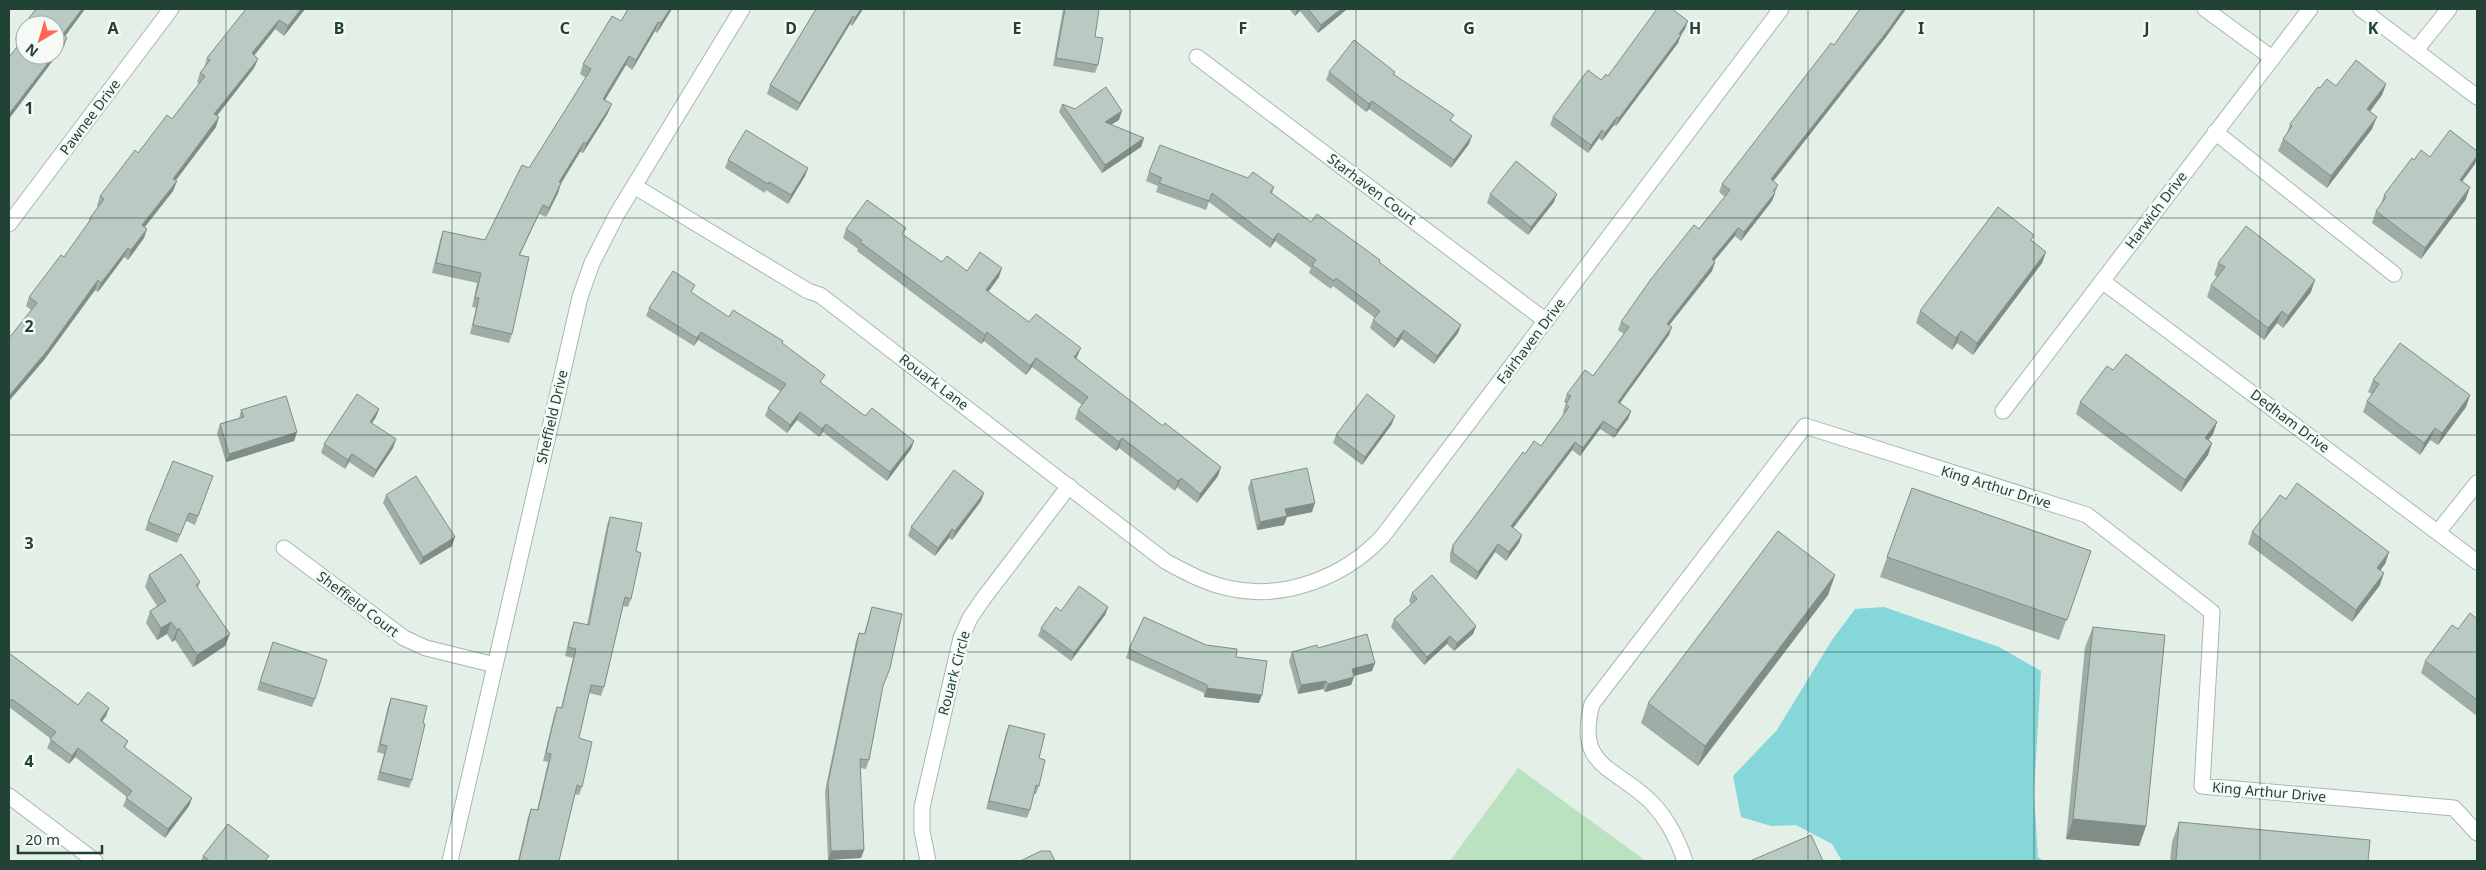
<svg xmlns="http://www.w3.org/2000/svg" width="2486" height="870" viewBox="0 0 2486 870" font-family="'Noto Sans',sans-serif">
  <rect width="100%" height="100%" fill="#e4efe8"/>
  <path fill="#bae2c0" d="M1518,768L1646,861H1450Z"/>
  <path fill="#86d7d9" d="M1884,607L1999,647L2041,671L2034,793L2038,857L2044,861H1842L1832,844L1796,825L1771,826L1741,817L1733,776L1777,730L1832,640L1855,609Z"/>
  <g fill="none" stroke-linecap="round" stroke-linejoin="round">
    <defs>
      <path id="minor" d="M2205,9L2272,58
        M2361,9L2477,97
        M2416,50L2449,9
        M1197,57L1546,321
        M2215,132L2394,274
        M634,186L808,291L820,295L1165,561C1185,572 1205,583 1228,588C1284,601 1345,577 1383,536L1781,9
        M9,224L171,9
        M2102,281L2477,562
        M2003,411L2310,9
        M2438,532L2477,483
        M284,548L404,638L426,648L495,665
        M9,796L95,861
        M450,861L580,297L592,263L617,214L742,9
        M928,861L922,831V807L961,638L970,618L983,599L1069,486
        M1685,861C1677,838 1668,820 1651,802C1615,766 1575,768 1592,704L1805,426L2087,515L2212,612L2202,786L2454,808L2477,833"/>
    </defs>
    <use href="#minor" stroke="#a6b8af" stroke-width="17"/>
    <use href="#minor" stroke="#fff" stroke-width="15"/>
  </g>
  <path fill="#9eaea6" d="M36,9H85L65,36L64,46L20,43L15,40L18,32Z
    M246,9H305L284,36L275,29L254,56L258,59L254,68L217,116L216,127L176,180L177,181L173,191L145,227L144,238L128,260L124,257L98,292L95,290L44,360L9,401V338L31,310L26,306L29,297L64,257L87,225L90,218L98,207L97,206L100,196L172,119L199,84L197,82L200,73L204,68L207,58Z
    M628,9H672L657,33L655,31L632,70L626,65L605,100L608,113L583,153L580,152L561,183L558,193L546,217L539,214L520,255L512,334L509,343L470,334L476,308L472,307L477,283L432,273L440,240L443,231L485,240L586,78L580,74L583,64L621,21Z
    M816,9H863L852,26L850,24L797,111L767,94L770,85Z
    M1063,9H1099L1095,37L1098,65L1095,73L1053,66Z
    M1289,9H1346V10L1318,33L1300,11L1295,16Z
    M1860,9H1906L1886,37L1773,181L1778,185L1772,201L1741,241L1735,236L1714,261L1715,262L1712,271L1669,325V335L1620,403L1631,411L1628,419L1614,438L1600,429L1580,456L1572,450L1513,528L1522,535L1519,543L1506,561L1495,552L1476,580L1450,562V553L1453,545L1525,454L1541,446L1564,414L1563,412L1566,403L1564,402L1567,394L1593,376L1624,334L1618,330L1621,322L1725,197L1719,192L1722,184L1834,45Z
    M1685,29L1681,35L1678,43L1616,126L1614,125L1602,141L1599,138L1588,153L1550,125L1553,117L1601,80Z
    M1329,72H1395L1394,75L1452,121L1469,144L1451,168L1369,109L1366,112L1326,80Z
    M2386,84L2382,95L2370,111L2372,129L2327,188L2278,151L2283,139L2287,133L2290,124L2320,88L2336,86Z
    M1062,104L1075,109L1119,120L1111,125L1144,138L1141,147L1102,173L1059,112Z
    M2430,157L2475,164L2462,182L2466,199L2421,259L2372,223L2376,211L2381,204L2384,195L2414,160Z
    M728,160L808,168L805,176L788,204L766,190L765,193L725,168Z
    M1149,172L1274,187L1272,194L1311,222L1379,262L1461,325L1458,333L1434,364L1401,339L1394,348L1370,328L1373,320L1375,318L1333,286L1331,289L1309,273L1311,268L1275,241L1270,248L1209,202L1206,210L1156,192L1158,186L1146,181Z
    M1490,194L1554,202L1528,235L1487,203Z
    M846,229L904,235L942,262L967,271L999,277L988,292L1077,357L1076,358L1218,476L1197,503L1177,487L1175,491L1119,448L1116,451L1075,419L1078,410L1082,405L1032,367L1026,375L984,341L981,344L857,251L858,249L843,238Z
    M2032,241L2046,252L2042,263L1973,355L1957,343L1952,350L1916,323L1920,311Z
    M2218,263L2311,292L2283,328L2277,323L2264,340L2207,297L2211,285L2217,277L2214,275Z
    M692,293L729,317L783,341L782,343L822,384L865,416L914,441L911,449L887,481L823,432L819,437L797,420L787,433L765,416L768,408L780,391L698,340L694,346L646,316L649,308Z
    M2113,370L2217,422L2213,434L2208,440L2212,443L2208,455L2181,492L2076,414L2080,402Z
    M2373,380L2470,395L2466,407L2438,445L2430,440L2420,455L2363,412L2367,401L2372,394L2368,392Z
    M379,409L376,417L372,423L396,439L393,448L373,478L349,462L345,469L321,453L324,444Z
    M241,410L297,432L294,441L226,462L217,433L220,424L239,418Z
    M1392,424L1362,465L1333,443L1336,435Z
    M213,476L195,525L186,521L177,543L145,530L148,522Z
    M1251,480L1312,512L1287,517L1284,525L1257,530L1248,488Z
    M1912,488L2091,551L2059,640L1880,577Z
    M984,493L981,501L952,540L949,538L935,556L908,536L911,527Z
    M386,495L452,546L420,565L383,503Z
    M2286,499L2389,552L2385,564L2380,570V585L2352,622L2248,544L2252,532Z
    M610,517L636,551L631,599L628,607L623,606L604,687L601,696L589,693L579,738L582,787L579,795L575,794L559,861H518L528,817L531,809L537,810L548,762L543,761L554,715L557,707L561,708L573,658L565,656L571,630L574,622L587,625L607,525Z
    M149,575L200,582L198,588L225,646L193,667L175,640L172,642L167,634L157,640L146,623L150,611L157,606L145,587Z
    M1835,575L1828,595L1698,766L1641,723L1648,703Z
    M1412,593L1476,626L1473,634L1454,651L1447,644L1424,665L1391,627L1394,619L1411,604L1409,601Z
    M872,607L883,686L869,760L866,769L860,768L864,850L861,858L828,860L825,791L856,641L859,633L864,634L869,616Z
    M1108,607L1105,615L1071,661L1038,636L1041,628L1061,611Z
    M2477,619V716L2421,673L2425,661L2458,629Z
    M2093,627L2146,826L2139,846L2066,839L2085,647Z
    M1206,645L1236,657L1259,703L1204,697V693L1126,658L1129,649Z
    M1318,648L1375,663L1372,671L1354,676L1351,685L1325,692L1323,689L1298,694L1289,661L1292,652Z
    M270,651L315,699L312,707L257,690Z
    M9,653L78,705L109,708L106,716L102,721L128,741L125,748L192,798L189,806L165,838L123,806L127,797L75,757L69,764L47,748L51,739L9,707Z
    M391,698L412,780L409,788L377,780L384,754L377,752L388,706Z
    M1009,725L1039,758V786L1036,794H1034L1030,810L1027,818L986,809L1006,733Z
    M2179,822L2368,861H2170L2172,842Z
    M203,856L267,861H201Z"/>
  <path fill="#818d87" d="M82,9H85L60,43L63,34Z
    M301,9H305L284,36L288,26Z
    M670,9H672L657,33L661,23Z
    M861,9H863L852,26L855,18Z
    M1297,9H1301L1300,11L1295,16Z
    M1341,9H1346V10L1318,33L1321,25Z
    M1903,9H1906L1886,37L1768,188L1771,179Z
    M853,16L850,24L797,111L800,103Z
    M279,20L275,29L248,63L252,53Z
    M1688,21L1685,29L1677,41L1681,35L1678,43L1616,126L1619,118Z
    M658,22L655,31L632,70L636,60Z
    M67,38L64,46L9,119V114Z
    M629,56L626,65L600,108L603,99Z
    M258,59L254,68L211,123L214,114Z
    M2386,84L2382,95L2363,121L2367,109Z
    M1372,101L1369,109L1366,112L1369,104Z
    M612,104L608,113L583,153L586,144Z
    M1122,111L1119,120L1102,130L1105,122Z
    M219,117L216,127L170,188L173,179Z
    M1617,117L1614,125L1602,141L1605,133Z
    M2377,117L2372,129L2327,188L2331,176Z
    M1602,130L1599,138L1588,153L1591,145Z
    M1472,136L1469,144L1451,168L1454,160Z
    M1144,138L1141,147L1102,173L1105,165Z
    M584,142L580,152L556,192L559,182Z
    M2477,156V159L2475,164L2455,191L2460,180Z
    M808,168L805,176L788,204L791,195Z
    M177,181L173,191L139,234L142,225Z
    M561,183L558,193L546,217L549,208Z
    M2470,187L2466,199L2421,259L2425,248Z
    M1775,193L1772,201L1741,241L1744,232Z
    M1557,194L1554,202L1528,235L1531,227Z
    M543,205L539,214L515,264L519,255Z
    M1738,228L1735,236L1709,267L1712,259Z
    M147,229L144,238L128,260L131,250Z
    M1278,233L1275,241L1270,248L1273,240Z
    M128,248L124,257L98,292L101,283Z
    M2046,252L2042,263L1973,355L1977,343Z
    M1715,262L1712,271L1664,332L1667,324Z
    M1002,268L999,277L983,299L986,290Z
    M98,280L95,290L44,360L9,401V396Z
    M2315,280L2311,292L2283,328L2288,316Z
    M2282,311L2277,323L2264,340L2268,328Z
    M1461,325L1458,333L1434,364L1437,356Z
    M1672,327L1669,335L1615,410L1618,402Z
    M1404,330L1401,339L1394,348L1397,339Z
    M1961,331L1957,343L1952,350L1956,338Z
    M701,332L698,340L694,346L697,338Z
    M987,332L984,341L981,344L985,335Z
    M1081,348L1077,357L1071,366L1074,357Z
    M1036,358L1032,367L1026,375L1030,366Z
    M2470,395L2466,407L2438,445L2442,433Z
    M379,409L376,417L367,430L370,422Z
    M1631,411L1628,419L1614,438L1617,430Z
    M800,412L797,420L787,433L790,425Z
    M1395,416L1392,424L1362,465L1365,457Z
    M1603,421L1600,429L1580,456L1583,448Z
    M2217,422L2213,434L2201,450L2205,438Z
    M826,424L823,432L819,437L822,429Z
    M2435,428L2430,440L2420,455L2424,443Z
    M297,432L294,441L226,462L229,454Z
    M1122,438L1119,448L1116,451L1119,442Z
    M396,439L393,448L373,478L376,470Z
    M914,441L911,449L887,481L890,472Z
    M1575,442L1572,450L1508,535L1511,526Z
    M2212,443L2208,455L2181,492L2185,480Z
    M352,454L349,462L345,469L348,460Z
    M1221,467L1218,476L1197,503L1200,494Z
    M1181,478L1177,487L1175,491L1178,481Z
    M984,493L981,501L952,540L955,531Z
    M1315,503L1312,512L1287,517L1284,525L1257,530L1260,522L1285,509Z
    M952,529L949,538L935,556L938,548Z
    M1522,535L1519,543L1506,561L1509,552Z
    M455,537L452,546L420,565L423,557Z
    M1498,544L1495,552L1476,580L1478,572Z
    M2389,552L2385,564L2373,580L2377,568Z
    M2384,573L2380,585L2352,622L2356,610Z
    M1835,575L1828,595L1698,766L1705,746Z
    M1108,607L1105,615L1071,661L1074,653Z
    M171,622L167,634L157,640L161,628Z
    M1476,626L1473,634L1454,651L1457,643Z
    M179,628L175,640L172,642L177,630Z
    M230,634L225,646L193,667L197,655Z
    M1450,636L1447,644L1424,665L1427,657Z
    M1375,663L1372,671L1349,677L1352,669Z
    M1354,677L1351,685L1325,692L1328,684Z
    M1326,681L1323,689L1298,694L1301,685Z
    M1207,688L1262,695L1259,703L1204,697Z
    M109,708L106,716L97,728L100,720Z
    M78,748L75,757L69,764L72,756Z
    M192,798L189,806L165,838L168,829Z
    M2073,819L2146,826L2139,846L2066,839Z
    M864,850L861,858L828,860L831,851Z"/>
  <path fill="#b8cac1" stroke="#818d87" d="M36,9H82L63,34L67,38L55,54V25H25V37L18,32Z
    M246,9H301L288,26L279,20L252,53L258,59L214,114L219,117L173,179L177,181L142,225L147,229L131,250L128,248L101,283L98,280L47,351L9,396V338L37,303L29,297L61,255L64,257L91,219L90,218L104,199L100,196L135,150L138,153L167,115L172,119L205,76L200,73L210,60L207,58Z
    M628,9H670L661,23L658,22L636,60L629,56L603,99L612,104L586,144L584,142L559,182L561,183L549,208L543,205L519,255L529,257L512,334L473,325L479,298H475L481,273L436,263L443,231L485,240L522,165L529,168L591,69L583,64L612,16L621,21Z
    M816,9H861L855,18L853,16L800,103L770,85Z
    M1065,9H1099L1095,37L1103,38L1098,65L1056,58Z
    M1308,9H1341L1321,25Z
    M1657,9H1672L1688,21L1679,34L1681,35L1619,118L1617,117L1605,133L1602,130L1591,145L1553,117L1588,70L1601,80L1606,74L1608,76Z
    M1860,9H1903L1889,29L1771,179L1778,185L1773,191L1775,193L1744,232L1738,228L1712,259L1715,262L1667,324L1672,327L1618,402L1631,411L1617,430L1603,421L1583,448L1575,442L1511,526L1522,535L1509,552L1498,544L1478,572L1453,553V545L1523,452L1525,454L1534,441L1541,446L1569,407L1566,404L1571,396L1567,394L1585,370L1593,376L1629,327L1621,322L1651,279L1694,225L1699,229L1730,190L1722,184L1831,43L1834,45Z
    M25,37V55H54L9,114V57Z
    M1354,40L1395,72L1393,74L1454,115L1450,120L1472,136L1454,160L1372,101L1369,104L1329,72Z
    M2356,60L2386,84L2367,109L2377,117L2331,176L2283,139L2292,126L2290,124L2318,87L2320,88L2327,79L2336,86Z
    M1106,87L1122,111L1105,122L1144,138L1105,165L1062,104L1075,109Z
    M746,130L808,168L791,195L769,182L768,184L728,160Z
    M2450,130L2477,151V156L2460,180L2470,187L2425,248L2376,211L2386,197L2384,195L2412,158L2414,160L2421,150L2430,157Z
    M1160,145L1248,178L1253,172L1274,187L1270,192L1311,222L1317,214L1380,260L1379,262L1461,325L1437,356L1404,330L1397,339L1373,320L1380,311L1336,278L1334,281L1312,265L1316,260L1278,233L1273,240L1212,193L1209,201L1159,183L1162,178L1149,172Z
    M1516,161L1557,194L1531,227L1490,194Z
    M867,200L906,228L902,234L942,262L947,256L967,271L980,252L1002,268L986,290L1029,322L1036,314L1081,348L1074,357L1163,426L1165,423L1221,467L1200,494L1181,478L1178,481L1122,438L1119,442L1078,410L1088,397L1036,358L1030,366L987,332L985,335L860,242L862,240L846,229Z
    M1998,207L2034,235L2031,240L2046,252L1977,343L1961,331L1956,338L1920,311Z
    M2246,226L2315,280L2288,316L2282,311L2268,328L2211,285L2225,267L2218,263Z
    M673,271L695,285L691,292L729,317L733,310L783,341L782,343L825,375L820,382L865,416L872,408L914,441L890,472L826,424L822,429L800,412L790,425L768,408L786,384L701,332L697,338L649,308Z
    M2400,343L2470,395L2442,433L2435,428L2424,443L2367,401L2379,384L2373,380Z
    M2126,354L2217,422L2205,438L2212,443L2185,480L2080,402L2107,366L2113,370Z
    M357,394L379,409L370,422L396,439L376,470L352,454L348,460L324,444Z
    M1367,394L1395,416L1365,457L1336,435Z
    M286,396L297,432L229,454L220,424L244,417L241,410Z
    M173,461L213,476L198,516L189,513L180,535L148,522Z
    M1307,468L1315,503L1285,509L1287,516L1260,522L1251,480Z
    M954,470L984,493L955,531L952,529L938,548L911,527Z
    M416,476L455,537L423,557L386,495Z
    M2297,483L2389,552L2377,568L2384,573L2356,610L2252,532L2280,495L2286,499Z
    M1912,488L2091,551L2067,620L1887,557Z
    M610,517L642,523L636,551L641,553L631,599L625,597L604,687L591,685L579,738L592,742L582,787L577,785L559,861H519L531,809L538,810L551,754L546,753L557,707L562,708L576,649L568,647L574,622L589,625Z
    M1778,531L1835,575L1705,746L1648,703Z
    M181,554L200,582L196,585L230,634L197,655L179,628L177,630L171,622L161,628L150,611L166,601L149,575Z
    M1432,575L1476,626L1457,643L1450,636L1427,657L1394,619L1417,599L1412,593Z
    M1079,586L1108,607L1074,653L1041,628L1056,607L1061,611Z
    M872,607L902,614L890,668L883,686L869,760L860,759L864,850L831,851L828,783L859,633L865,634Z
    M2470,613L2477,619V700L2425,661L2452,625L2458,629Z
    M1144,617L1206,645L1237,649L1236,657L1267,661L1262,695L1207,688V685L1129,649Z
    M2093,627L2165,635L2146,826L2073,819Z
    M1367,634L1375,663L1352,669L1354,677L1328,684L1326,681L1301,685L1292,652L1317,645L1318,648Z
    M273,642L327,660L315,699L260,682Z
    M9,653L78,705L88,692L109,708L100,720L128,741L124,747L192,798L168,829L126,798L132,791L78,748L72,756L50,739L56,732L12,699L9,703Z
    M391,698L427,706L423,723L425,724L412,780L380,772L387,746L380,744Z
    M1009,725L1045,734L1039,758L1045,760L1039,786L1036,785L1030,810L989,801Z
    M2179,822L2370,840L2368,861H2176Z
    M228,824L269,856L265,861H210L203,856Z
    M1811,835L1823,861H1750Z
    M1041,851H1050L1055,861H1020Z"/>
  <path fill="none" stroke="#214235" stroke-width="1" stroke-opacity="0.55" d="M226,9V861M452,9V861M678,9V861M904,9V861M1130,9V861M1356,9V861M1582,9V861M1808,9V861M2034,9V861M2260,9V861M9,218H2477M9,435H2477M9,652H2477"/>
  <g text-anchor="middle" stroke-width="5" stroke-linejoin="round" paint-order="stroke">
    <g font-size="14" fill="#214235" stroke="#f5faf7">
      <text transform="translate(90 117) rotate(-53)" y="5">Pawnee Drive</text>
      <text transform="translate(1372 189) rotate(37)" y="5">Starhaven Court</text>
      <text transform="translate(2156 210) rotate(-53)" y="5">Harwich Drive</text>
      <text transform="translate(1531 341) rotate(-53)" y="5">Fairhaven Drive</text>
      <text transform="translate(934 382) rotate(37)" y="5">Rouark Lane</text>
      <text transform="translate(552 417) rotate(-77)" y="5">Sheffield Drive</text>
      <text transform="translate(2290 421) rotate(37)" y="5">Dedham Drive</text>
      <text transform="translate(1996 487) rotate(17)" y="5">King Arthur Drive</text>
      <text transform="translate(358 604) rotate(37)" y="5">Sheffield Court</text>
      <text transform="translate(954 673) rotate(-75)" y="5">Rouark Circle</text>
      <text transform="translate(2269 792) rotate(5)" y="5">King Arthur Drive</text>
    </g>
  </g>
  <g font-size="16" text-anchor="middle" font-weight="bold" fill="#214235" stroke="#f5faf7" stroke-width="5" stroke-linejoin="round" paint-order="stroke">
    <text x="113" y="34">A</text>
    <text x="339" y="34">B</text>
    <text x="565" y="34">C</text>
    <text x="791" y="34">D</text>
    <text x="1017" y="34">E</text>
    <text x="1243" y="34">F</text>
    <text x="1469" y="34">G</text>
    <text x="1695" y="34">H</text>
    <text x="1921" y="34">I</text>
    <text x="2147" y="34">J</text>
    <text x="2373" y="34">K</text>
    <text x="29" y="114">1</text>
    <text x="29" y="332">2</text>
    <text x="29" y="549">3</text>
    <text x="29" y="767">4</text>
  </g>
  <rect width="2486" height="870" fill="none" stroke="#214235" stroke-width="20"/>
  <g transform="translate(40 40) rotate(218)"><circle r="24" fill="#f5faf7" stroke="#a0b0a9"/>
  <path d="M0-4L9 19L0 12L-9 19Z" fill="#ff6551"/>
  <text y="-8" font-size="14" font-weight="bold" text-anchor="middle" fill="#214235">N</text>
  </g>
  <path d="M18 845v8h84v-8" fill="none" stroke="#214235" stroke-width="2.5"/>
  <text x="25" y="845" font-size="15" fill="#214235" stroke="#f5faf7" stroke-width="4" paint-order="stroke">20 m</text>
</svg>
